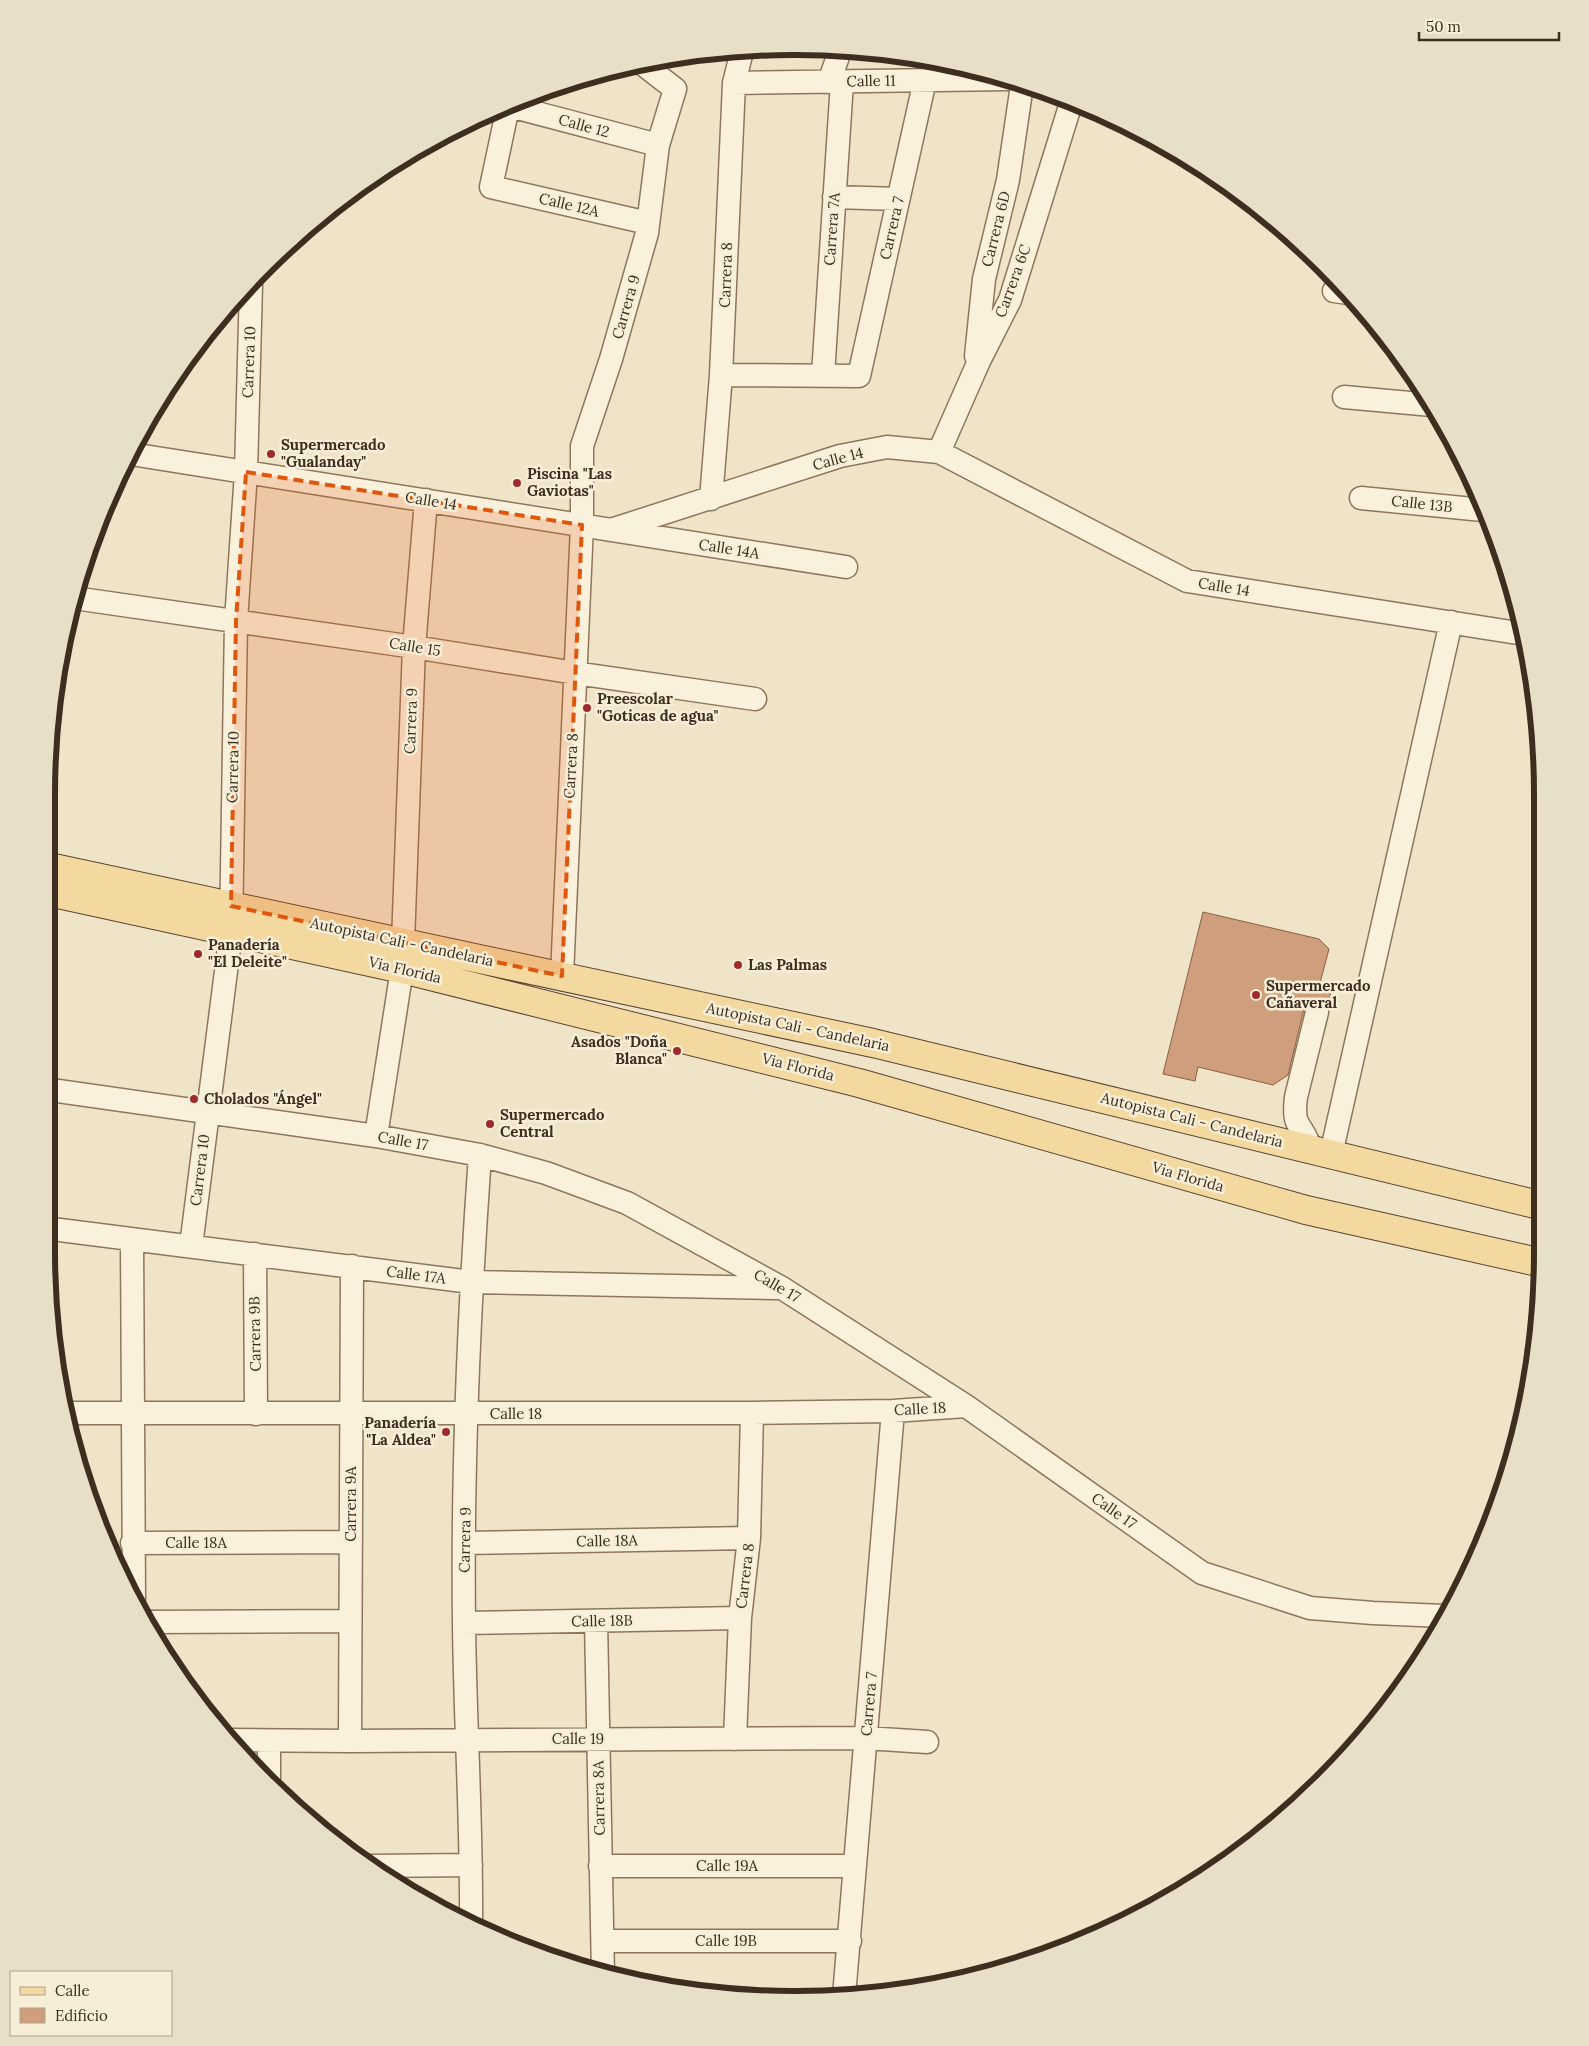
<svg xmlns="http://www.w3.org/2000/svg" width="1589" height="2046" viewBox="0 0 1589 2046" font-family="Lora,serif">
  <rect width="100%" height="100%" fill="#f0e4c8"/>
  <path fill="#cf9f7d" stroke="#8d5f41" d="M1203,912L1319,939L1329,949L1320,983L1332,986L1328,1005L1320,999L1313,1000L1307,1003L1304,1009L1288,1075L1273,1085L1198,1067L1195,1081L1163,1074Z"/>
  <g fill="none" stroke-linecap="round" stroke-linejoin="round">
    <defs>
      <path id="minor" d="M829,82L841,48
        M734,83L1008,79
        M510,106L658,145
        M508,107L491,187L648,223
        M834,197L898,199
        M1334,291L1348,293
        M976,356L984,279L1008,180L1022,85
        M721,375L859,376L925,80
        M823,375L842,82
        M1344,397L1432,405
        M939,452L979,361L1010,300L1071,103
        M131,454L846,567
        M1361,498L1483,510
        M711,499L721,375L734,83L742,51
        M611,530L840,456L887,447L939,452L1187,581L1524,634
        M74,598L414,647L575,673L755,699
        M403,942L414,647L426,500
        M562,976L582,525V446L611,359L647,233L658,145L675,89L644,65
        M51,1090L376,1136L480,1155L546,1173L627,1203L782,1288L966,1406L1202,1573L1310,1608L1373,1613L1444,1616
        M376,1136L402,969
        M1310,1149C1308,1137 1302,1132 1297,1122C1294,1115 1295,1105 1296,1097L1317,1012
        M1331,1154L1451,622
        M52,1229L471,1282L777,1288
        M132,1239L134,1599
        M191,1246L231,932L236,621L246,472L251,285
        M255,1254L256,1414
        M65,1413H752L893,1411L966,1406
        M132,1543L351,1542
        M464,1543L749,1538
        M596,1621L603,1975
        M145,1622L350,1621
        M464,1623L740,1618
        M735,1739L740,1618L749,1538L752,1413
        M230,1740L350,1741L866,1738L927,1742
        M350,1741L352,1266
        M269,1784V1741
        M370,1866L471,1865
        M600,1866H854
        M471,1925C472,1824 465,1723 464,1623C462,1467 469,1310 480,1155
        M603,1941H850
        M844,1996L893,1411"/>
      <path id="major" d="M49,867L873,1043L1543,1206
        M49,892L402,969L859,1083L1306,1210L1542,1263"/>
    </defs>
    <use href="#minor" stroke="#8d765c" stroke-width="25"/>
    <use href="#major" stroke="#5b4430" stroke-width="30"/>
    <use href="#minor" stroke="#faf1dc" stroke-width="22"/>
    <use href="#major" stroke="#f3d9a0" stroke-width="28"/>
  </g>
  <path fill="#df570d" fill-opacity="0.2" stroke="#df570d" stroke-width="4" stroke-dasharray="10 6" stroke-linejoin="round" d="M246,472L582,525L562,976L231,906L236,621Z"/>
  <g fill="#9e2a2b" stroke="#f7eed8" stroke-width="2">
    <circle cx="271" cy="454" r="5"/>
    <circle cx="517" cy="483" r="5"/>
    <circle cx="587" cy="708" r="5"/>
    <circle cx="198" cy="954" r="5"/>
    <circle cx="738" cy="965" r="5"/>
    <circle cx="1256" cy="995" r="5"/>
    <circle cx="677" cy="1051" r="5"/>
    <circle cx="194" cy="1099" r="5"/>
    <circle cx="490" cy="1124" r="5"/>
    <circle cx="446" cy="1432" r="5"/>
  </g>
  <g text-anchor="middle" stroke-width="5" stroke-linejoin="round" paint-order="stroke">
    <g font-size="15" fill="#3d2e20" stroke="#f7eed8">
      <text transform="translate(871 81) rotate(-1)" y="5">Calle 11</text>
      <text transform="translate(584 126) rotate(15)" y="5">Calle 12</text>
      <text transform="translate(569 205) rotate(13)" y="5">Calle 12A</text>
      <text transform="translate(892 228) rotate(-77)" y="5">Carrera 7</text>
      <text transform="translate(832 229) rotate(-86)" y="5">Carrera 7A</text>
      <text transform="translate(996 229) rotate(-76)" y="5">Carrera 6D</text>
      <text transform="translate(726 275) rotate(-88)" y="5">Carrera 8</text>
      <text transform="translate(1013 281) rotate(-70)" y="5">Carrera 6C</text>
      <text transform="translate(626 307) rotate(-74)" y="5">Carrera 9</text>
      <text transform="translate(249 362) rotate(-88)" y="5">Carrera 10</text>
      <text transform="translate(838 459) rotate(-15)" y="5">Calle 14</text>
      <text transform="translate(431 501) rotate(9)" y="5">Calle 14</text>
      <text transform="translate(1422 504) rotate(6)" y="5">Calle 13B</text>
      <text transform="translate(729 549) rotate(9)" y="5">Calle 14A</text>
      <text transform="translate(1224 587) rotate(9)" y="5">Calle 14</text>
      <text transform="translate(415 647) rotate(9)" y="5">Calle 15</text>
      <text transform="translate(411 721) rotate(-88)" y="5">Carrera 9</text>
      <text transform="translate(571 766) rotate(-87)" y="5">Carrera 8</text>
      <text transform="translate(233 767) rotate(-89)" y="5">Carrera 10</text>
      <text transform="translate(402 942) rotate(12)" y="5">Autopista Cali - Candelaria</text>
      <text transform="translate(405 970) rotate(13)" y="5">Via Florida</text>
      <text transform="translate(798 1027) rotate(12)" y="5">Autopista Cali - Candelaria</text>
      <text transform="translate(798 1067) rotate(14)" y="5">Via Florida</text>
      <text transform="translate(1192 1120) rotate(14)" y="5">Autopista Cali - Candelaria</text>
      <text transform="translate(403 1141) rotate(10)" y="5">Calle 17</text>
      <text transform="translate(200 1170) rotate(-83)" y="5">Carrera 10</text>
      <text transform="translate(1188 1177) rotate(16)" y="5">Via Florida</text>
      <text transform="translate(416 1275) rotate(7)" y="5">Calle 17A</text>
      <text transform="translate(777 1286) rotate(30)" y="5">Calle 17</text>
      <text transform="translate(255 1334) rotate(-91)" y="5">Carrera 9B</text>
      <text transform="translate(920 1409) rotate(-3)" y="5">Calle 18</text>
      <text x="516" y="1419">Calle 18</text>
      <text transform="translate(351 1504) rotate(-90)" y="5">Carrera 9A</text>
      <text transform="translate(1114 1511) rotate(35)" y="5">Calle 17</text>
      <text transform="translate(465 1540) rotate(-89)" y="5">Carrera 9</text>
      <text transform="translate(607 1541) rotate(-1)" y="5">Calle 18A</text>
      <text x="196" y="1548">Calle 18A</text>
      <text transform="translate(745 1576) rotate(-83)" y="5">Carrera 8</text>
      <text transform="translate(602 1621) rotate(-1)" y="5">Calle 18B</text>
      <text transform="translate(869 1704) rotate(-85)" y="5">Carrera 7</text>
      <text x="578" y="1744">Calle 19</text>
      <text transform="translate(599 1798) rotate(-91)" y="5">Carrera 8A</text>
      <text x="727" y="1871">Calle 19A</text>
      <text x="726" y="1946">Calle 19B</text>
    </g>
    <g font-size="15" font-weight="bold" fill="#3d2e20" stroke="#f7eed8" text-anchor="start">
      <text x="281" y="450">Supermercado<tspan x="281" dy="17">"Gualanday"</tspan></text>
      <text x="527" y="479">Piscina "Las<tspan x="527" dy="17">Gaviotas"</tspan></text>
      <text x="597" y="704">Preescolar<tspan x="597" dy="17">"Goticas de agua"</tspan></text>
      <text x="208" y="950">Panadería<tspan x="208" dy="17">"El Deleite"</tspan></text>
      <text x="748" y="970">Las Palmas</text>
      <text x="1266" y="991">Supermercado<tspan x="1266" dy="17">Cañaveral</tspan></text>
      <text x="667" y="1047" text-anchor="end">Asados "Doña<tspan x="667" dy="17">Blanca"</tspan></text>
      <text x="204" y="1104">Cholados "Ángel"</text>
      <text x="500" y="1120">Supermercado<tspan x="500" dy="17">Central</tspan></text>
      <text x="436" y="1428" text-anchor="end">Panadería<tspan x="436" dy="17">"La Aldea"</tspan></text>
    </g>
  </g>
  <path d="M0 0H1589V2046H0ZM794 55H795A739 739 0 0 1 1534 794V1252A739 739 0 0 1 795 1991H794A739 739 0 0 1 55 1252V794A739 739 0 0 1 794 55Z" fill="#e8dfc9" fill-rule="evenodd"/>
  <path fill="none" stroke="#3d2e20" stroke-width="6" d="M794 55H795A739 739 0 0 1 1534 794V1252A739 739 0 0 1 795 1991H794A739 739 0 0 1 55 1252V794A739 739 0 0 1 794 55Z"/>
  <rect x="10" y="1971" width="162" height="65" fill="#f7eed8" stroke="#ada18e"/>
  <rect x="20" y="1987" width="25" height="8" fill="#f3d9a0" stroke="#ada18e"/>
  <text x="55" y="1996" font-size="15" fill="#3d2e20">Calle</text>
  <rect x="20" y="2008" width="25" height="15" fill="#cf9f7d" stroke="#ada18e"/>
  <text x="55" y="2021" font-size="15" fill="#3d2e20">Edificio</text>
  <path d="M1419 32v8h140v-8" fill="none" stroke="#3d2e20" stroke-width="2.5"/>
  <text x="1426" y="32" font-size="15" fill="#3d2e20" stroke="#f7eed8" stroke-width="4" paint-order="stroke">50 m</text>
</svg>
